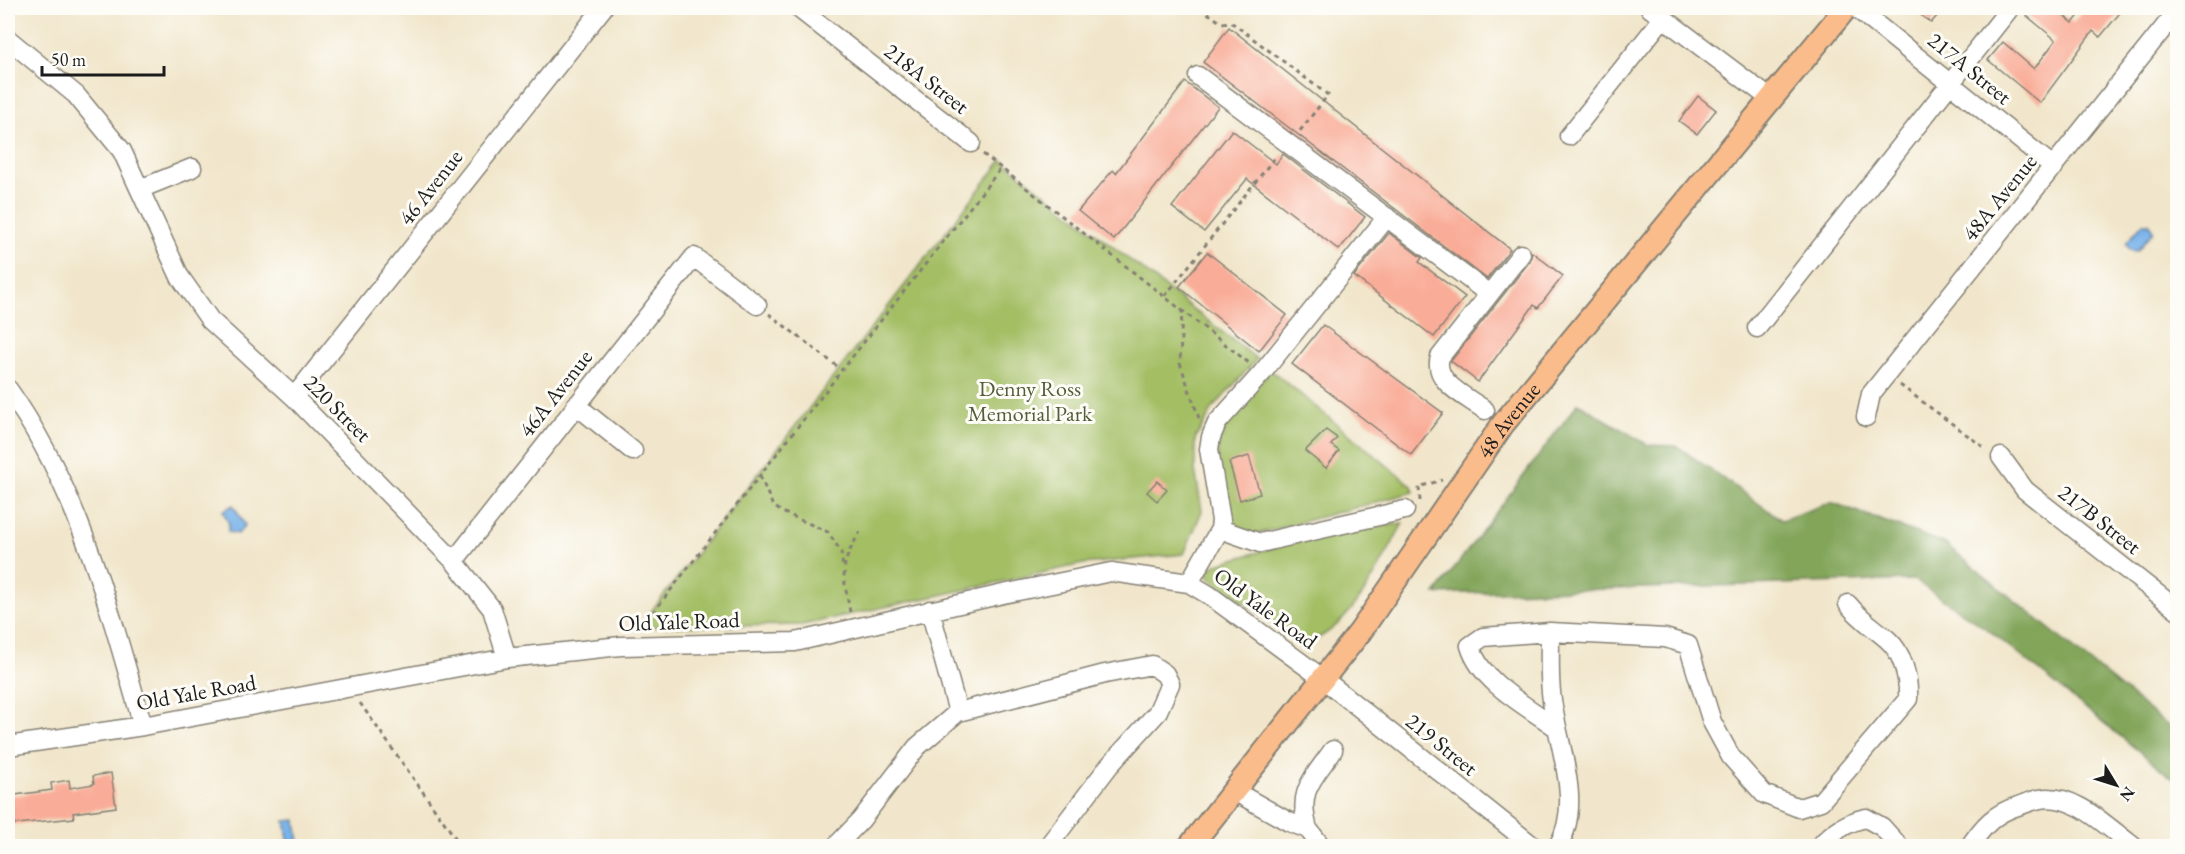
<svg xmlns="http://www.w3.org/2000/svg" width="2185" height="854" viewBox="0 0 2185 854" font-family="'EB Garamond',serif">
  <rect width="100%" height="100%" fill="#fdfcf7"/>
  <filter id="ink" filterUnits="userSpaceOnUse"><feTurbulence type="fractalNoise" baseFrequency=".0167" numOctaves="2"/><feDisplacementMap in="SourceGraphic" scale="12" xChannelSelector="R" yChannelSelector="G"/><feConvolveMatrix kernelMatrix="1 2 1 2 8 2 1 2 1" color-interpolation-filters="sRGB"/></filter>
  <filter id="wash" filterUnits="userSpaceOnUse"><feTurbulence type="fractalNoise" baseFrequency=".008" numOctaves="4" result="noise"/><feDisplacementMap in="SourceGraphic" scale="24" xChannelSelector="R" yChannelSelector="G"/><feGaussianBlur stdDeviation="1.35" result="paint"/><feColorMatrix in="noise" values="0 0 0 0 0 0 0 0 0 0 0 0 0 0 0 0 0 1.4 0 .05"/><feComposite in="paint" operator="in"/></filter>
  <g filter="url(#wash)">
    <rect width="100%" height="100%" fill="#f1e6cb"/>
    <path fill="#a3be64" stroke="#606d40" stroke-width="1.5" d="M1002,160L1257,359L1214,407L1195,439V470L1202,511L1184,554L1083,564L802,625L639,627Z
      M1271,370L1412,486L1414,492L1234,540C1224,504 1205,454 1228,419C1239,401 1257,386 1271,370Z
      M1403,523C1382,562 1350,634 1302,644L1208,577V569L1217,564L1304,539Z"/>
    <path fill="#82a55a" stroke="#4f603b" stroke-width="1.5" d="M1578,403L1648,445L1677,446L1782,520L1831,502L1944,543L2177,733V782L1991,632L1914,580L1435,594Z"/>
    <path fill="#79b3ea" stroke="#4a6883" stroke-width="1.5" d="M2143,223H2149L2153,231L2137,251L2130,250L2126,243Z
      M233,505L245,525L238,534L228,532L229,524L223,511Z
      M296,820L299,843L289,845L285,821Z"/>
    <g id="blocks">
      <path fill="#f9ad99" d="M1912,8H1944L1931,23Z
        M2033,8H2054L2073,23L2085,8H2124L2100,37L2093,31L2040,103L1988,60L2003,42L2034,69L2056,40L2027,16Z
        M1229,27L1510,249L1487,279L1203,62Z
        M1185,82L1218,107L1114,240L1078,211L1113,170L1116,173Z
        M1698,96L1716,110L1697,134L1679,121Z
        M1232,130L1276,164L1283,154L1365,217L1339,250L1247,179L1204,232L1172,207Z
        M1389,233L1422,258L1419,262L1465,297L1434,337L1354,276Z
        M1207,252L1287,315L1259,351L1179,287Z
        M1532,252L1563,276L1538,308L1534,305L1478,382L1451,361L1530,261Z
        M1323,325L1443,413L1411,455L1292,364Z
        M1326,430L1337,438L1331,445L1339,451L1326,468L1305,451Z
        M1249,456L1260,494L1240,500L1229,462Z
        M1157,481L1167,490L1157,501L1147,492Z
        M111,773L116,807L73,813L74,818L8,825V796L52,790L51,783L69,780L70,788L94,784L93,776Z"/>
    </g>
  </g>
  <g filter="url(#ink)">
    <use href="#blocks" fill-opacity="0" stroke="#868174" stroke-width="1.5"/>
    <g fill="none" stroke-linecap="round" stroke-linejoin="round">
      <defs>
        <path id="minor" d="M798,8L971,143
          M1650,8L1772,100
          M1856,8L2054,167
          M8,39L76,95L122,151L180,277L210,320L294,397L454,561L492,609L507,658
          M1198,76L1489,294
          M1569,136L1663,18
          M140,189L192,168
          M1757,328L2010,8
          M8,389C79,488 110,611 143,726
          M294,397L603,8
          M576,405L633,451
          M1485,410C1467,397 1432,382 1440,357L1521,254
          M1866,417L1871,394L2178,10
          M2001,457L2025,490L2178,610
          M1220,529L1221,520L1209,449L1211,437L1217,423L1262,373L1387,217
          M454,561L694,257L757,305
          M1189,583L1220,529L1260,543L1405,510
          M1550,632L1483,637L1470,646C1481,683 1527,706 1557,728
          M958,712L1105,674L1152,665L1165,674L1170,684L1157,713L1109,766L1048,846
          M8,746L143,726L507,658L621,646L795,642L1003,594L1111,572L1189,583L1209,595L1322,678L1533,846
          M1234,791L1289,822L1308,829L1321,846
          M1308,829C1297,791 1312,780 1333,750
          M836,846L861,820L917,747L958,712L930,610
          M1558,846C1585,801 1555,740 1551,692C1549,673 1550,652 1550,632L1665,638L1688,645L1712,722L1731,757L1764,794L1799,808L1821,801L1908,699C1909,679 1903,652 1887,639C1872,626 1860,619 1848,604
          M1820,846C1833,831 1847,822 1866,818L1882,827L1899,846
          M1970,846C1983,826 1995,813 2018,806C2025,804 2033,800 2040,799C2074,792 2108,828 2133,846"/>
        <g id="major">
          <path id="s1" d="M1190,846L1360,632L1503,424L1846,8"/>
        </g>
      </defs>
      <use href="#minor" stroke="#868174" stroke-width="21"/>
      <use href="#major" stroke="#868174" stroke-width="26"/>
      <path stroke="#868174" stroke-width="3" stroke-dasharray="4.5 4.5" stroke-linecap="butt" d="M1200,8L1222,23L1231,22L1328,95L1299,132
        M983,154L1249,363
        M1165,296L1276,156
        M1182,309L1180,363L1200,421
        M769,314L842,370L1001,168
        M1900,385L1986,449
        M760,476L772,504L780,511L828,532L841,552L843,568
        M1420,501L1419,487L1442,480
        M850,612C843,571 838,569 860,532
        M647,629L649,618L842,370
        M360,703L461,846"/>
      <use href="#minor" stroke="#fff" stroke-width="18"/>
      <use href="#major" stroke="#fabc8b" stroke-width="22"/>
    </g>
  </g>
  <g text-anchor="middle" stroke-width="6" stroke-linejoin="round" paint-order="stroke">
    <g font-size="22" fill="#1c1c1c" stroke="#fdfcf7">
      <text transform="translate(1970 68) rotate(39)" y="8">217A Street</text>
      <text transform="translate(927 78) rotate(38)" y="8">218A Street</text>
      <text transform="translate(430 187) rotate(-52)" y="8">46 Avenue</text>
      <text transform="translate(1999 197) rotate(-51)" y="8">48A Avenue</text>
      <text transform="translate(555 393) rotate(-52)" y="8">46A Avenue</text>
      <text transform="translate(338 408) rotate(45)" y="8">220 Street</text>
      <text dy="8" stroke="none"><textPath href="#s1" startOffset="532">48 Avenue</textPath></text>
      <text transform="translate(2100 519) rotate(38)" y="8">217B Street</text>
      <text transform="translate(1266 608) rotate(36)" y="8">Old Yale Road</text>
      <text transform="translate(679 621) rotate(-2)" y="8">Old Yale Road</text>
      <text transform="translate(196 692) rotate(-10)" y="8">Old Yale Road</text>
      <text transform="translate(1442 744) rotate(39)" y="8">219 Street</text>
    </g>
    <g font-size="22" fill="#525d39" stroke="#fdfcf7">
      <text x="1030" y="396">Denny Ross<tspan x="1030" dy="25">Memorial Park</tspan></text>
    </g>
  </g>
  <rect width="2185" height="854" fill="none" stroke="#fdfcf7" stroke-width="30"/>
  <g transform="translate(2116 785) rotate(128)" stroke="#fdfcf7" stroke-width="4.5" paint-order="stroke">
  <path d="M0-4.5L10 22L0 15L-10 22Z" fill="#1c1c1c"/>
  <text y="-9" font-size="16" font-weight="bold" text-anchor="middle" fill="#1c1c1c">N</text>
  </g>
  <path d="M42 66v9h122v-9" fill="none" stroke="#1c1c1c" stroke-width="3"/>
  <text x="51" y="66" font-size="18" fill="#1c1c1c" stroke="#fdfcf7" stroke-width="4.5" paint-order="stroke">50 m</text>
</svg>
